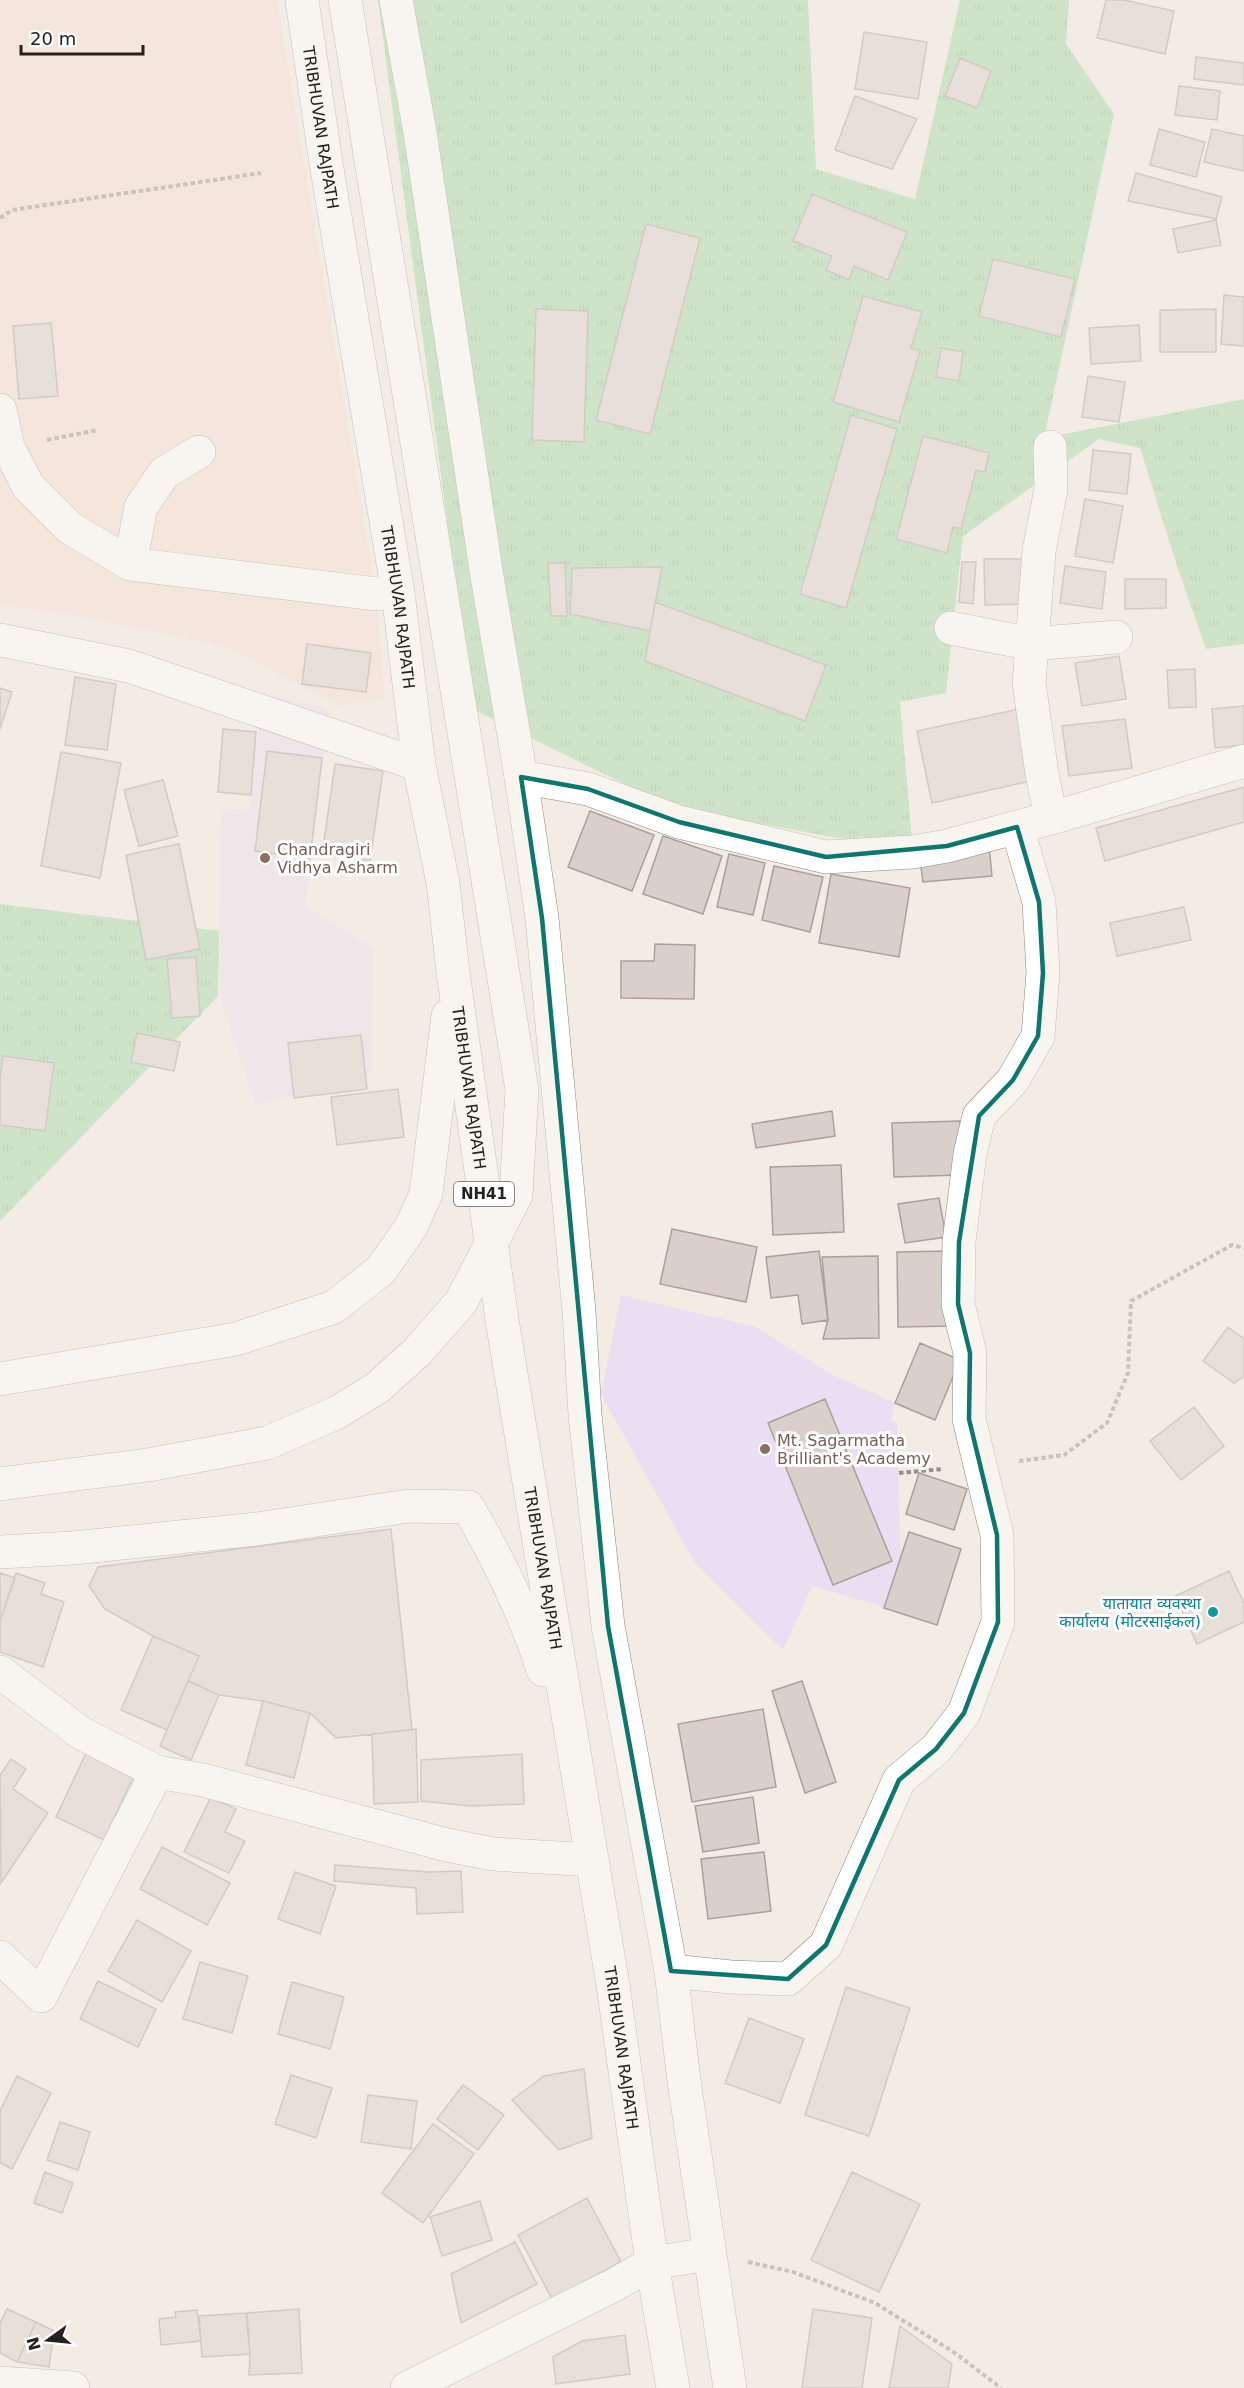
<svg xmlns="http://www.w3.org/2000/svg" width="1244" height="2388" viewBox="0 0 1244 2388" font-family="'DejaVu Sans','Noto Sans Devanagari',sans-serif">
  <defs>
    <pattern id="grass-tufts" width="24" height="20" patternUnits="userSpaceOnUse" patternTransform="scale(1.5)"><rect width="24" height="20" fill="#a2d7ab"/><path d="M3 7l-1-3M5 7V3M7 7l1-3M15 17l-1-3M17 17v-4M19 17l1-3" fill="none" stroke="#8bb893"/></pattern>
  </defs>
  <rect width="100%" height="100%" fill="#f3ece4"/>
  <path fill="#f5ded2" d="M0,0H277L376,594L385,699L341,706L225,647L78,616L0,605Z"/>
  <path fill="#eadef2" d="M262,694L330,709L305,906L373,948L372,1073L256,1106L220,998L219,931L221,811L250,809Z
    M621,1295L756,1327L829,1373L895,1403L891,1420L897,1424L902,1612L812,1586L783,1650L695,1563L601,1394Z"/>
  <path fill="url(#grass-tufts)" d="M378,0H808L816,169L915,199L960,0H1069L1066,44L1114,114L1044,438L1244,399V644L1206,649L1176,563L1140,448L1099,439L963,536L946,693L900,702L913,852L671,807L472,709Z
    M0,904L219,931L218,996L0,1221Z"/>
  <path fill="#dacfca" stroke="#aaa09b" stroke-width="1.5" d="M1106,0H1124L1174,11L1165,54L1097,38Z
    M864,32L927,42L918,99L855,89Z
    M1196,57L1244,63V85L1194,79Z
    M960,58L991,71L977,108L945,96Z
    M1179,86L1220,91L1217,120L1175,115Z
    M855,96L917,119L892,169L835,150Z
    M1159,129L1205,142L1196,177L1150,165Z
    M1212,129L1244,136V171L1204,162Z
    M1136,173L1222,197L1216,219L1128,201Z
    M812,194L907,232L888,280L854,266L849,280L826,270L832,256L793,241Z
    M1216,220L1221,245L1178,253L1173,229Z
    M646,224L700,238L650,434L596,420Z
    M993,259L1075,279L1061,337L979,316Z
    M1224,295L1244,297V346L1221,344Z
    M863,296L922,312L911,348L920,351L899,422L833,402Z
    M536,309L588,311L584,442L532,440Z
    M1216,309V352H1160V310Z
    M51,323L58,396L19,399L13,326Z
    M1139,325L1141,361L1091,364L1089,328Z
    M941,348L963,352L959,381L936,377Z
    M1088,376L1125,382L1119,422L1082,417Z
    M851,415L897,429L846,608L800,594Z
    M923,436L989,453L985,472L976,470L961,529L953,527L947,553L896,539Z
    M1093,450L1131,454L1127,494L1089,490Z
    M1085,499L1123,506L1113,563L1075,556Z
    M984,559H1022L1023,604L985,605Z
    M962,562H976L973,604L959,602Z
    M548,563H565L567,616H551Z
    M1065,566L1106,572L1102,609L1060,603Z
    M662,567L650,631L570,614L572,568Z
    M1125,579H1166V608L1125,609Z
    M655,602L826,665L805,721L645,661Z
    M307,644L371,653L366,692L302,684Z
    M1119,656L1126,699L1082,706L1075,663Z
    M1195,669L1196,707L1169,708L1167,670Z
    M75,677L116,684L107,750L65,745Z
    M0,688L12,692L0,729Z
    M1244,706V745L1215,748L1212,709Z
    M1019,709L1035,780L932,803L917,731Z
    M1125,719L1132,768L1069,776L1062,726Z
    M223,729L256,732L251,795L218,792Z
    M267,751L322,758L310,859L255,851Z
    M61,752L121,763L100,878L41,866Z
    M335,764L383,771L370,861L322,855Z
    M163,780L178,836L139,846L124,790Z
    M1244,787V822L1105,861L1096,828Z
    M590,811L654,835L632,891L568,867Z
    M663,836L722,856L703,914L643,894Z
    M179,844L200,949L146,960L126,855Z
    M989,846L992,876L923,882L919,852Z
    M729,854L765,863L753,915L717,907Z
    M774,866L823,877L810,932L762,920Z
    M831,874L910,888L899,957L819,943Z
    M1184,907L1191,940L1117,956L1110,923Z
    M655,944L695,945L694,999L621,998V961H654Z
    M196,957L200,1016L172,1018L167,959Z
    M137,1033L180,1042L174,1071L131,1062Z
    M361,1035L367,1089L294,1098L288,1043Z
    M3,1056L54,1063L45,1131L0,1125V1080Z
    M398,1089L404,1137L337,1145L331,1097Z
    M832,1111L835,1136L756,1148L752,1124Z
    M960,1121L962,1175L894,1177L892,1123Z
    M841,1165L844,1232L773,1235L770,1167Z
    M939,1198L946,1237L905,1243L898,1204Z
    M672,1229L757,1247L746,1302L660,1284Z
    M819,1251L828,1320L802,1324L798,1295L771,1298L766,1257Z
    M950,1251L952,1326L898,1327L897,1252Z
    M878,1256L879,1338L823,1339L828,1320L822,1257Z
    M1228,1327L1244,1339V1376L1234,1383L1203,1361Z
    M920,1343L960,1360L935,1420L895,1403Z
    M825,1399L892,1561L833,1585L768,1423Z
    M1194,1407L1224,1446L1181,1480L1150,1441Z
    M919,1473L967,1489L954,1530L906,1514Z
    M391,1529L412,1730L336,1738L310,1713L263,1701L219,1695L188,1681L199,1656L153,1636L105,1609L89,1586L98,1567Z
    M909,1532L961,1549L937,1625L884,1608Z
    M1229,1571L1244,1603V1622L1197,1644L1175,1596Z
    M0,1573L15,1578L0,1621Z
    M16,1573L45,1583L41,1594L64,1602L43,1667L0,1652V1621Z
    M153,1636L199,1656L167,1730L121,1710Z
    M188,1681L219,1695L191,1760L160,1746Z
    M802,1681L836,1782L805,1793L772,1691Z
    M263,1701L310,1713L294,1778L246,1765Z
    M763,1709L776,1787L692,1802L678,1724Z
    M416,1729L418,1802L374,1804L372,1734Z
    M88,1749L136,1771L104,1840L56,1817Z
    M522,1754L524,1804L470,1806L421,1801V1760Z
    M11,1759L26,1769L13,1789L48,1813L1,1883L0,1775Z
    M211,1797L236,1809L225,1832L245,1841L229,1873L184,1852Z
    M753,1797L759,1843L703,1852L695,1806Z
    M162,1847L230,1883L207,1925L140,1889Z
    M764,1852L771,1911L708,1919L701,1859Z
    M335,1865L428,1872L461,1871L463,1912L417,1914L416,1888L334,1881Z
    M295,1872L336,1886L320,1934L278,1919Z
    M137,1920L191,1951L162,2002L108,1971Z
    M200,1962L248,1976L232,2033L183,2019Z
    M98,1981L156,2009L138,2047L80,2019Z
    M292,1982L344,1997L330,2049L278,2034Z
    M846,1987L910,2008L869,2136L805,2115Z
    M749,2018L804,2039L780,2103L725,2083Z
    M584,2069L592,2138L559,2150L512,2100L544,2076Z
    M291,2075L332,2088L316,2138L275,2124Z
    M17,2076L51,2093L12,2169L0,2163V2111Z
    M463,2085L504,2115L478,2150L437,2119Z
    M368,2095L417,2101L411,2149L361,2142Z
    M60,2122L90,2132L78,2170L47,2160Z
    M433,2124L474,2154L423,2223L382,2193Z
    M45,2172L73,2183L62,2213L34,2203Z
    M852,2172L920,2204L879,2292L811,2260Z
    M587,2198L621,2262L552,2299L518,2235Z
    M480,2201L492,2240L442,2256L430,2217Z
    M515,2242L537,2284L461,2323L451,2274Z
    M7,2309L36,2322L17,2362L0,2353V2323Z
    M299,2309L302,2373L249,2375L250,2354L246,2313Z
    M813,2309L872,2318L862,2388H802Z
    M197,2310L201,2341L161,2345L159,2319L176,2317L175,2312Z
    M247,2313L250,2354L202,2357L199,2316Z
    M36,2322L54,2331L49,2367L17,2362Z
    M900,2326L952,2364L948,2388H889Z
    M625,2335L630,2374L556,2384L553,2357L582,2341Z"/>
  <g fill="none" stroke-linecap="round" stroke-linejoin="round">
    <defs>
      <path id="minor" d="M0,410L8,447L28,486L70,528L130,564L376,594L398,593
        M1050,447L1051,489L1039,551L1029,683L1042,774L1051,818
        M130,564L141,507L164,473L199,452
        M951,628L1032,644L1116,637
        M0,640L129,666L419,765
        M521,777L588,789L679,822L826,857L913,852L947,846L1069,813L1244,761
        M0,1672L81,1733L157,1772L203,1780L447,1845L493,1854L592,1860
        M0,1957L41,1996L157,1772
        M671,1971L731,1977L788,1979L826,1945L899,1780L936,1749L964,1713L998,1622L997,1535L969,1419L970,1353L958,1304L959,1242L970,1154L979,1116L1013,1080L1038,1036L1043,973L1039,902L1017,827
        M0,2383L73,2388
        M407,2388L614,2285L652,2263L709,2254"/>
      <g id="highway">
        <path id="s1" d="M302,0L326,163L398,593L419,765L443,883L453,972L502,1320L613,1985L652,2263L673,2388"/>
        <path d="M396,0L420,132L486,570L521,777L542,918L579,1311L585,1415L608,1626L671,1971L684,2081L730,2388"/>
        <path d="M0,1379L236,1339L334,1307L381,1270L411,1227L426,1194L448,1016"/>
        <path d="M0,1484L148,1465L267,1443L336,1413L377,1388L417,1352L461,1302L516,1195L522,1090L345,0"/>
        <path d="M0,1552L73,1548L257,1529L408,1506L468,1507C498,1559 525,1612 543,1670"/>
      </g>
    </defs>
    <use href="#minor" stroke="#8d867f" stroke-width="34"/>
    <use href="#highway" stroke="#8d867f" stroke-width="34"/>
    <path stroke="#95908a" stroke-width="4" stroke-dasharray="4.5 3" stroke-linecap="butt" d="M0,218L12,210L261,173
      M47,440L98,430
      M1019,1461L1064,1455L1107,1423L1128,1373L1131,1301L1232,1245L1244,1248
      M899,1473L943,1469
      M748,2262L793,2272L875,2303L955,2353L1001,2388"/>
    <use href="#minor" stroke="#fff" stroke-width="33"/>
    <use href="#highway" stroke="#fff" stroke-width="33"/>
  </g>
  <path d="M0 0H1244V2388H0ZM521,777L588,789L679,822L826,857L947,846L1017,827L1039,902L1043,973L1038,1036L1013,1080L979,1116L959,1242L958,1304L970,1353L969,1419L997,1535L998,1622L964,1713L936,1749L899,1780L826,1945L788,1979L671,1971L608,1626L542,918Z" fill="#f3ece4" fill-opacity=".55" fill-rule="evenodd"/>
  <path fill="none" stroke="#0f766e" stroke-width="4.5" stroke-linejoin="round" d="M521,777L588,789L679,822L826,857L947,846L1017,827L1039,902L1043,973L1038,1036L1013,1080L979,1116L959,1242L958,1304L970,1353L969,1419L997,1535L998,1622L964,1713L936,1749L899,1780L826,1945L788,1979L671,1971L608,1626L542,918Z"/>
  <g fill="#8d6e63" stroke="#fff" stroke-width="2">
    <circle cx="265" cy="858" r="6"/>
    <circle cx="765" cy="1449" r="6"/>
  </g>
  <circle fill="#0f9aa8" stroke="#fff" stroke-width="2" cx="1213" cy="1612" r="6"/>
  <g text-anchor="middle" stroke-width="6" stroke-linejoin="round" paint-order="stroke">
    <rect fill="#fff" stroke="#666462" stroke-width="1.5" x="454" y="1182" width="60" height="24" rx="4.5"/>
    <g font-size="15" font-weight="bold" fill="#24221f">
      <text x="484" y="1199">NH41</text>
    </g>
    <g font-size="16" fill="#24221f" stroke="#fff">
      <text dy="6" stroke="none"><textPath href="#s1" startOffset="129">TRIBHUVAN RAJPATH</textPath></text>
      <text dy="6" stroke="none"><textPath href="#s1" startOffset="615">TRIBHUVAN RAJPATH</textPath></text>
      <text dy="6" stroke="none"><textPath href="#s1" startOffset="1101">TRIBHUVAN RAJPATH</textPath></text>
      <text dy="6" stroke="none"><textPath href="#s1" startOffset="1587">TRIBHUVAN RAJPATH</textPath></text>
      <text dy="6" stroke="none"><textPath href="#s1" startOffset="2073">TRIBHUVAN RAJPATH</textPath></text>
    </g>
    <g font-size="16" fill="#785e54" stroke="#fff" text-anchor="start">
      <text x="277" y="855">Chandragiri<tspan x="277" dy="18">Vidhya Asharm</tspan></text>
      <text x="777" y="1446">Mt. Sagarmatha<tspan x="777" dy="18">Brilliant's Academy</tspan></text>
    </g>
    <g font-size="16" fill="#0d838f" stroke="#fff" text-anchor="end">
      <text x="1201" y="1609">यातायात व्यवस्था<tspan x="1201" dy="18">कार्यालय (मोटरसाईकल)</tspan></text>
    </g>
  </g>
  <g transform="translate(48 2340) rotate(255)" stroke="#ffffff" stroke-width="4.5" paint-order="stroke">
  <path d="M0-4.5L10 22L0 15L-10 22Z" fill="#24221f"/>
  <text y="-9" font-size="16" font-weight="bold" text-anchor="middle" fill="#24221f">N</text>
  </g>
  <path d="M21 45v9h122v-9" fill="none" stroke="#24221f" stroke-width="3"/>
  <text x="30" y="45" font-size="18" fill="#24221f" stroke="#ffffff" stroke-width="4.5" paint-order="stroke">20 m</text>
</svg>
